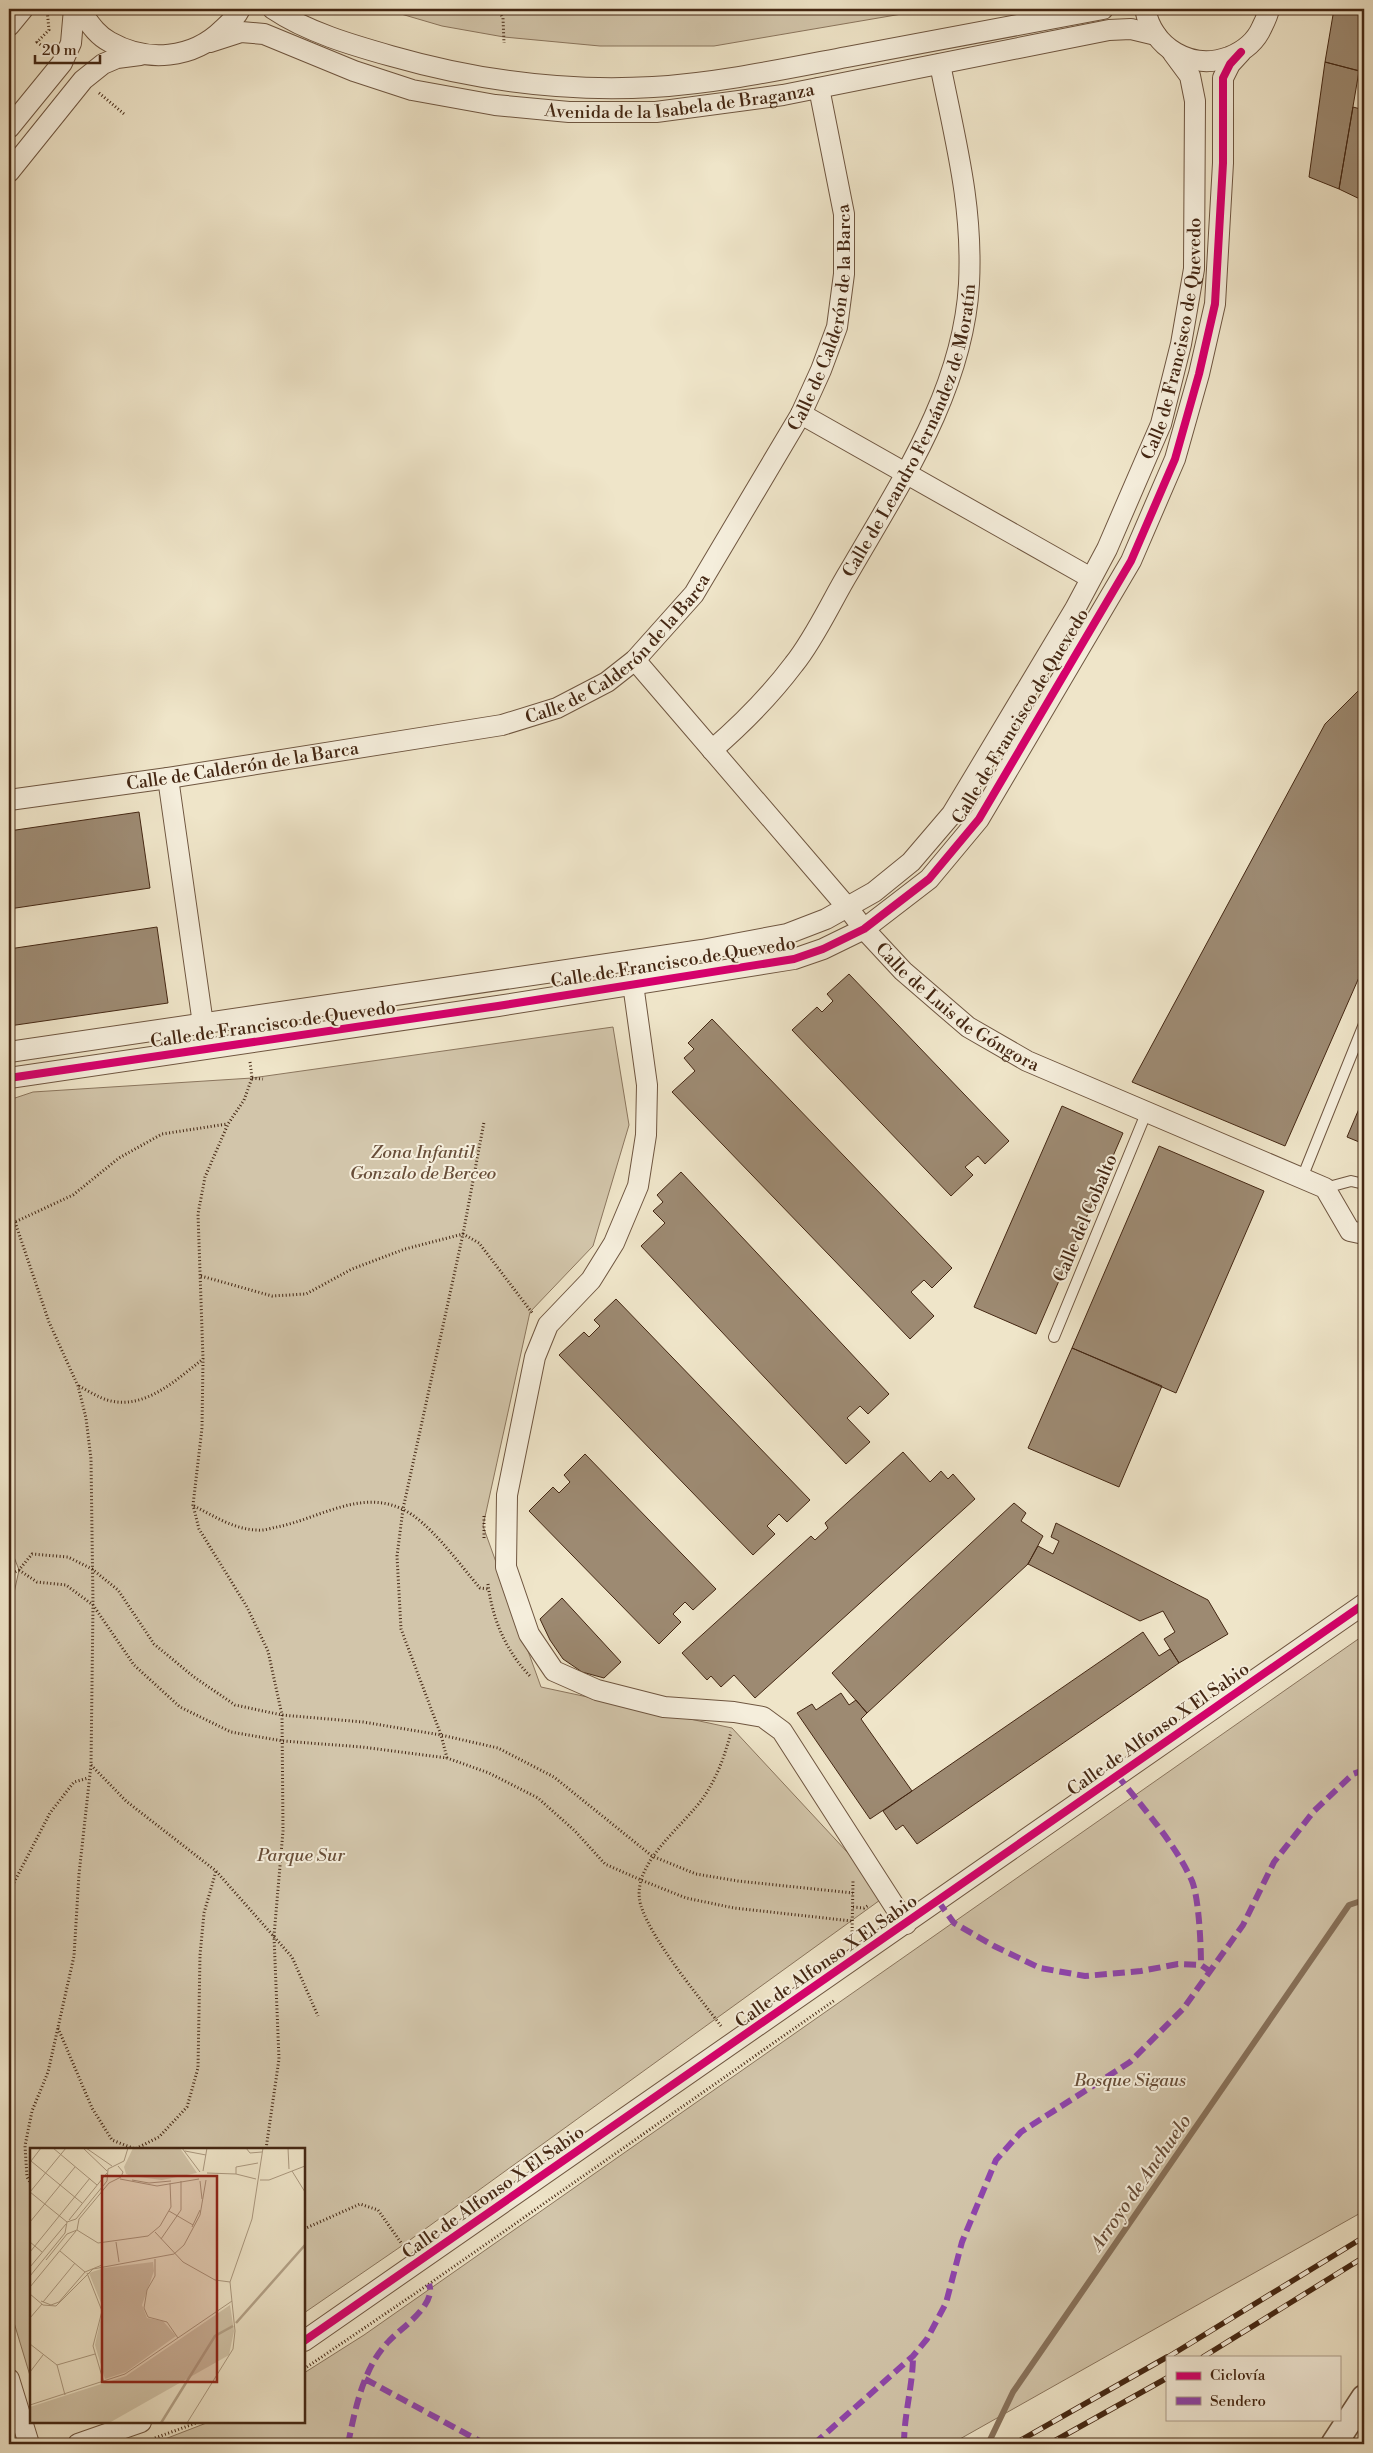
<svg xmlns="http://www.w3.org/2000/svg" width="1373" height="2453" viewBox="0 0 1373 2453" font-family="'Libre Bodoni',serif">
  <rect width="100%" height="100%" fill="#efe5c9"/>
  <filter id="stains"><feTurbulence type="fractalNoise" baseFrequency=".004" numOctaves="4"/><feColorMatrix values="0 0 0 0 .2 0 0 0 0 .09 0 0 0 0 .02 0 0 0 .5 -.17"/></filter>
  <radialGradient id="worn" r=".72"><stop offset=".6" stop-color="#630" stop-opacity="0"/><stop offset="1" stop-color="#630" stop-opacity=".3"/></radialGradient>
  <path fill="#d2c5aa" stroke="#8b765e" d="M384,9H931L714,46H600L504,37L442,26Z
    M613,1027L629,1125L593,1246L530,1312L483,1526L541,1687L732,1728L887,1895L403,2245L304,2313V2149H31V2379L9,2306V1616L19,1570L9,1544V1100L33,1092L252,1078Z
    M1364,1635V2211L951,2444H152L209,2422H304V2373L364,2335Z"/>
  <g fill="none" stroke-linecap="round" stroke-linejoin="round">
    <path stroke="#88725b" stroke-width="6" d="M988,2444L1013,2392L1349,1905L1364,1900"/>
  </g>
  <path fill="#9d8a72" stroke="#442713" d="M1334,9H1364V72L1325,62Z
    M1325,62L1359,71L1339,189L1309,177Z
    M1353,107L1364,110V201L1339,189Z
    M1364,685V966L1285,1146L1132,1082L1325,724Z
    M139,812L150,888L9,909V831Z
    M157,927L168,1003L9,1026V949Z
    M849,974L1009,1141L985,1164L978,1156L965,1167L973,1175L951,1196L792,1030L817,1007L822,1012L833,1001L827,994Z
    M712,1019L952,1268L932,1288L924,1280L911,1292L934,1316L910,1339L672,1092L695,1071L684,1058L694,1049L688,1043Z
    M1364,1097V1144L1347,1137Z
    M1062,1106L1123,1133L1036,1334L974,1307Z
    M1159,1146L1264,1191L1176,1393L1072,1348Z
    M681,1172L889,1394L868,1414L860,1406L847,1418L870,1442L846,1464L641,1246L665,1223L653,1211L663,1202L657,1195Z
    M616,1299L810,1500L787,1522L779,1514L767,1526L775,1534L753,1555L559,1355L584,1332L589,1337L600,1326L594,1320Z
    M1072,1348L1162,1386L1119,1487L1028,1448Z
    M903,1452L930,1482L941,1471L948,1479L953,1474L975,1499L755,1698L734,1675L721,1687L711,1676L707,1680L682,1653L811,1536L815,1540L828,1528L825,1523Z
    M585,1454L716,1589L693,1610L685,1602L673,1614L681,1622L659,1644L529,1511L553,1487L559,1493L570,1482L564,1475Z
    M1014,1503L1026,1513L1021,1521L1043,1536L1028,1564L867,1713L832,1673Z
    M1056,1523L1208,1600L1228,1634L1179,1663L1164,1639L1175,1632L1163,1611L1140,1621L1028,1564L1038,1546L1053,1554L1059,1541L1051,1537Z
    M562,1598L621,1662L604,1678L582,1672L563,1659L550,1640L540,1619Z
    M1143,1632L1159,1656L1170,1649L1179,1663L917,1844L903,1825L896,1830L883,1811Z
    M841,1693L849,1705L856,1700L867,1713L861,1719L912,1791L870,1819L797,1713L812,1704L816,1710Z"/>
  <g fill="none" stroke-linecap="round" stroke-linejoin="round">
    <defs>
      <path id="service" d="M1302,1178L1364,1024
        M1325,1188L1351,1181L1364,1184
        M1054,1337L1147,1111"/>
      <g id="minor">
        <path d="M79,9C88,21 96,35 110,42C147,63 193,59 223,29C230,23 236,17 240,9"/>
        <path d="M273,9C307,32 352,45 391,56C475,80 566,92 653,87C718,83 784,69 847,57C933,41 1018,25 1103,9"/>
        <path d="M1145,9C1153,48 1191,71 1229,57C1244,51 1256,41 1262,27C1265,21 1268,15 1269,9"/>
        <path d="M9,26L23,9"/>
        <path id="s1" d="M210,42L241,32L264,34L354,71L412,90L495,105L569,112H656L783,95L1109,30L1131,29L1156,35"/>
        <path d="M9,128L62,63L71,43L74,9"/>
        <path d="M9,172L83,80L103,64L117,58L140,55"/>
        <path d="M801,414L1091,578"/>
        <path id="s2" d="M635,660L847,907L864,929L903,971L968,1027L1027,1061L1325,1188L1350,1231L1364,1234"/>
        <path id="s3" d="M712,750C742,724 770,696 794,664C815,638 832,600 849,572C901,482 963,390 969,284C973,204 955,140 940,64"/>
        <path d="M168,778L203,1024"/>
        <path id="s4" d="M9,800L168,778L502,725L557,708L607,682L635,660L694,594L801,414L821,370L837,327L844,274V214L819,88"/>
        <path d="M633,984L647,1085L646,1135L638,1186L614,1243L591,1280L548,1325L535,1357L507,1495L506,1567L529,1634L554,1671L597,1690L664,1707L734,1712L763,1717L782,1731L906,1924"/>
        <path id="s5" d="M9,1052L702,950L787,934L826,919L874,892L911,862L952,814L1075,609L1107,549L1161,424L1181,344L1194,269L1195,101L1190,76L1173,53"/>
        <path d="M9,1078L498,1006L794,959L823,949L864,929L929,879L979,819L1131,561L1175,459L1199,374L1215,304L1223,163V78L1230,64L1241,52"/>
        <path d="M304,2341L1364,1604"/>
        <path d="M9,2379L29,2444"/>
        <path d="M78,2444L141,2422"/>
      </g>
      <path id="tertiary" d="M1334,2444L1364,2398"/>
    </defs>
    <use href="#service" stroke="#6f5640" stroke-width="12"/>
    <use href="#minor" stroke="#6f5640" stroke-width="22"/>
    <use href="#tertiary" stroke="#6f5640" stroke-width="28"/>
    <path stroke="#442713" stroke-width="3" stroke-dasharray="1 2.5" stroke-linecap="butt" d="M498,9L503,18L504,43
      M46,49L37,42L49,30L47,9
      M99,93L124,114
      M250,1062L252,1078L244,1100L228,1124L205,1177L198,1214L203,1359L202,1428L193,1505L199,1529L247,1607L268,1651L282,1715L283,1831L274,1936L279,2059L266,2149
      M252,1078L263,1079
      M15,1222L49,1322L78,1386L86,1418L91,1459L93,1605L91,1765L79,1874L74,1956L48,2072L32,2111L25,2146L27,2177L31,2184
      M9,1223L15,1222L73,1195L119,1158L162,1134L227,1124
      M201,1276L272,1296L306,1294L352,1269L405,1249L463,1234L479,1243L533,1314
      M79,1386C88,1391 98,1397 107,1400C144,1411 176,1380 203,1359
      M194,1506C214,1516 235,1530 258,1530C264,1531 271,1528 277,1527C318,1519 360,1489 402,1509C429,1521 460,1565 480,1588L489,1589
      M484,1538V1514
      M19,1570L37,1582L66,1585L93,1605L134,1665L180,1707L231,1732L283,1741L362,1747L447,1758L489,1773L538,1798L575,1831L605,1864L641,1880L686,1898L734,1908L852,1921
      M9,1575L19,1570L32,1554L68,1557L92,1569L118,1590L154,1644L194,1677L235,1705L282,1715L363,1722L441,1735L498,1748L554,1777L652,1856L696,1874L738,1881L853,1893
      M488,1584C492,1618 506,1652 531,1677
      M447,1758L441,1735L401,1629L397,1556L403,1509L463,1234L484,1122
      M91,1765L126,1801L216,1871L292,1957L318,2016
      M9,1892L50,1813L74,1782L88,1778
      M853,1907L864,1908L869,1905
      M852,1935L853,1881
      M721,2026C697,1994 653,1942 641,1906C628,1864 686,1825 705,1795C718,1775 725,1755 731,1732
      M58,2028L92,2108L112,2140L135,2149L159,2137L187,2107L198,2068L200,1955L204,1913L216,1871
      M304,2229L360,2204L378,2210L404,2247
      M304,2369L429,2284L835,2000
      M155,2438L199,2422"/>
    <use href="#service" stroke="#f5eedc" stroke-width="10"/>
    <use href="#minor" stroke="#f5eedc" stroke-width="20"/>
    <use href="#tertiary" stroke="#f5eedc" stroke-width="25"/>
    <defs>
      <path id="rail" d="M1168,2357L1364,2237
        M1203,2357L1364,2257
        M1014,2444L1167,2357
        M1049,2444L1167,2378"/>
    </defs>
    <use href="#rail" stroke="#442713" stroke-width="5.5"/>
    <use href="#rail" stroke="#f5eedc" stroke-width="4" stroke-dasharray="11" stroke-linecap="butt"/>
    <path stroke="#8e44ad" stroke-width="6" stroke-dasharray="12 6" stroke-linecap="butt" d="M1117,1775C1143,1808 1175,1843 1192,1881C1199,1898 1201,1946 1201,1965
      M938,1901L954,1923L994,1946L1040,1968L1085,1976L1141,1971L1178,1964L1201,1965L1211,1972
      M365,2379L485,2444
      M348,2444C355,2410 363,2367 389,2341C401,2328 437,2305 429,2284
      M814,2444L913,2356L927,2339L946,2303L962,2242L996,2160L1021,2132L1130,2062L1183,2009L1243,1925L1274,1862L1314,1811L1353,1774L1364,1770
      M904,2444C904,2414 913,2385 913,2356"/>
    <defs>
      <path id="cycleway" d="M9,1078L498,1006L794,959L823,949L864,929L929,879L979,819L1131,561L1175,459L1199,374L1215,304L1223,163V78L1230,64L1241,52
        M304,2341L1364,1604"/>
    </defs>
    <use href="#cycleway" stroke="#f5eedc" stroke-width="11"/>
    <use href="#cycleway" stroke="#d6006c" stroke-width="8"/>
  </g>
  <g text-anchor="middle" stroke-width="4" stroke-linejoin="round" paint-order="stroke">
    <g font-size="18" fill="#442713" stroke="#f5eedc">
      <text dy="6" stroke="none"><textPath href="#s1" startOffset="484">Avenida de la Isabela de Braganza</textPath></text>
      <text dy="6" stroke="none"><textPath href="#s4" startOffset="1046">Calle de Calderón de la Barca</textPath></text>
      <text dy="6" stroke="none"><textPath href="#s5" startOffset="1524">Calle de Francisco de Quevedo</textPath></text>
      <text dy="6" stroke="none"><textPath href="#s3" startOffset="382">Calle de Leandro Fernández de Moratín</textPath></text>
      <text dy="6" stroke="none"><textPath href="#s4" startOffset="641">Calle de Calderón de la Barca</textPath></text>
      <text transform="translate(1020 716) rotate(-59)" y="6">Calle de Francisco de Quevedo</text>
      <text dy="6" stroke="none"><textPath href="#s4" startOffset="236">Calle de Calderón de la Barca</textPath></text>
      <text transform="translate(673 962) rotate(-9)" y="6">Calle de Francisco de Quevedo</text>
      <text dy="6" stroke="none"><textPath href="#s2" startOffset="476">Calle de Luis de Góngora</textPath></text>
      <text transform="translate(273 1024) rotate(-8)" y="6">Calle de Francisco de Quevedo</text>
      <text transform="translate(1085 1218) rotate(-67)" y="6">Calle del Cobalto</text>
      <text transform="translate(1158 1729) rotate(-35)" y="6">Calle de Alfonso X El Sabio</text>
      <text transform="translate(826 1961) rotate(-35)" y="6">Calle de Alfonso X El Sabio</text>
      <text transform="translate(493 2192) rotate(-35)" y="6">Calle de Alfonso X El Sabio</text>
    </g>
    <g font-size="18" font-style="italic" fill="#684e39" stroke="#f5eedc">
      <text x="423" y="1158">Zona Infantil<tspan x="423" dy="21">Gonzalo de Berceo</tspan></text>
      <text x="301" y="1861">Parque Sur</text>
      <text x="1130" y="2086">Bosque Sigaus</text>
    </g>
    <g font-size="19" font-style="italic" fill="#664c37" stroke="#f5eedc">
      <text transform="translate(1140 2182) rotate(-55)" y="7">Arroyo de Anchuelo</text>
    </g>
  </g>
  <g transform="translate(30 2148)">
    <rect width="275" height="275" fill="#efe5c9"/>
    <path d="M103,0H150L167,25L132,32L101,28L96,26L94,19ZM123,114L124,123L112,157L117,170L133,173L146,188L96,224L75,231L65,197L73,160L59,125L74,120ZM200,157L204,183L199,207L79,275H0V259L96,228Z" fill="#d2c5aa"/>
    <path fill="none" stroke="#b5a48b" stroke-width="2.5" d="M206,175L275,97M131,275L185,188L203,178"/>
    <path fill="none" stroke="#ab9980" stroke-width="1" d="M23,0L67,37M53,0L77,23M56,0L82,18M152,0L170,24M216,0L220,5L232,4M258,0L259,21M155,3L176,7M1,13L52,55M1,13L11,0M173,23L177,0M262,23L275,44M177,25L206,26L226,31M206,26V19L228,15M90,31L127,38L169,31M102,32L119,35L141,33M230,32H239L275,18M170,33L172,51M0,44L36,0M0,44L37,74M139,63L163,77M39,72L77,25M0,74L45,19M162,79L170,62M47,82L68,95L118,88L130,78L141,59L140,35M125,84L153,114L185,132L200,134M131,91L151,62V33M0,94L12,104M86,94L89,114M30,103L55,124M0,104L60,30M125,111V128L117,142L114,160L118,169L137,174L148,190M16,112L37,86L47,82L49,71L79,35L91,29L93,24L88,18M0,119L36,76M57,125L72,163L63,198L74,235M0,128L35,85L37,74L46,71L77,33L78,21L94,13L98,0M0,139L46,83M0,146L13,157L26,158L63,121L144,106L154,97L170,67L176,32M11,153L21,157L29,154L55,124L72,117M13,154L45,115M0,170L12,156M0,196L27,217M27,217L65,206M27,217L35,247M0,224L13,207M0,257L95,226L202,153M157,275L203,201L205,183L200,134L222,71L233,0"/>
    <path fill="#8f2418" fill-opacity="0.15" stroke="#8f2418" stroke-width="2.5" d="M72,28H187V234H72Z"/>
    <rect width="275" height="275" fill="none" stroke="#442713" stroke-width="2.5"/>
  </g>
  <rect width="1373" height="2453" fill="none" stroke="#efe5c9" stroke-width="30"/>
  <rect x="10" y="10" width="1353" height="2433" fill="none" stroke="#442713" stroke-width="2.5"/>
  <rect x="15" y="15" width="1343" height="2423" fill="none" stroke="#442713"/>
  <rect x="1166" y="2356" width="175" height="65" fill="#f5eedc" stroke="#ae9e8c"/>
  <rect x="1176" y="2372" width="25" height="8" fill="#d6006c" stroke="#ae9e8c"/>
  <text x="1210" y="2380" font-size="15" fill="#442713">Ciclovía</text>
  <rect x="1176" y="2397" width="25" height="8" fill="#8e44ad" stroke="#ae9e8c"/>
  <text x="1210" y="2406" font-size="15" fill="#442713">Sendero</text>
  <path d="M35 55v8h65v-8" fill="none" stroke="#442713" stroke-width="2.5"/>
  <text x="42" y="55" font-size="15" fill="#442713" stroke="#f5eedc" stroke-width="4" paint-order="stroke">20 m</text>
  <rect width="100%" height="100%" filter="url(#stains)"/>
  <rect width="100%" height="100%" fill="url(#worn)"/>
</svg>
